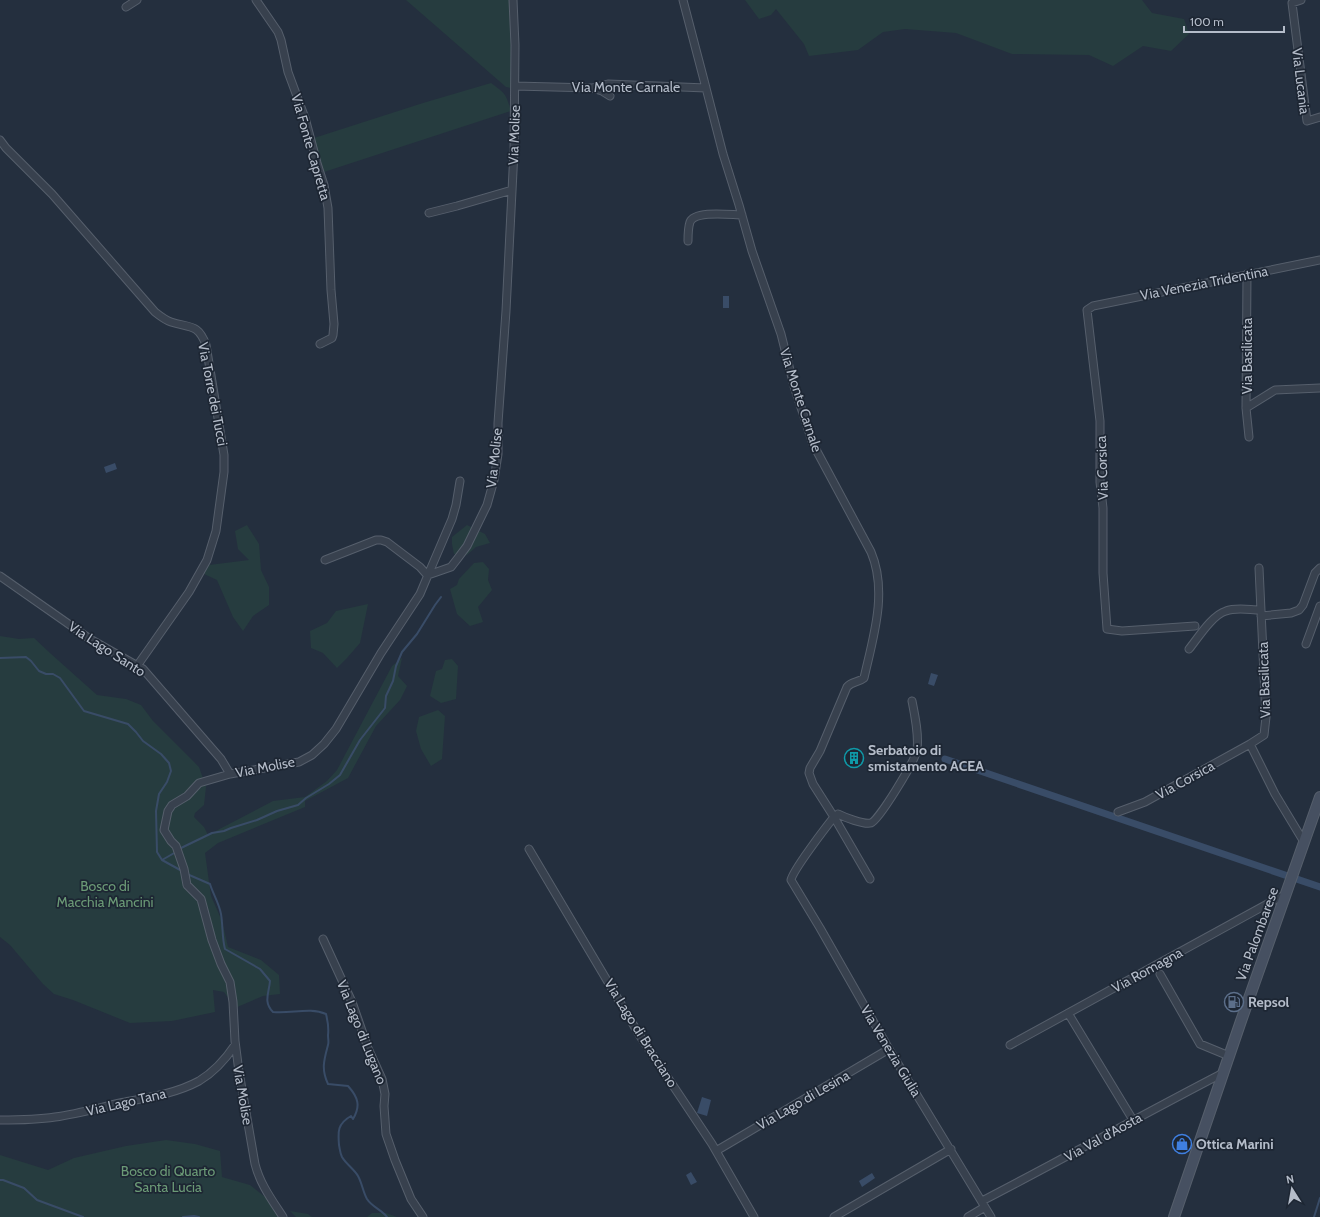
<svg xmlns="http://www.w3.org/2000/svg" width="1320" height="1217" viewBox="0 0 1320 1217" font-family="Cabin,sans-serif">
  <rect width="100%" height="100%" fill="#242f3e"/>
  <path fill="#263c3f" d="M406,0H510L513,82L511,88L506,87Z
    M745,0H1142L1152,13L1184,19L1189,34L1171,51L1143,46L1113,66L1089,55L1012,54L956,33L905,29L883,32L858,50L809,56L804,44L776,9L771,15L759,19Z
    M491,83C506,94 506,94 511,111L324,172L314,138L423,103Z
    M247,525L259,544L261,570L269,587V605L253,616L243,631L233,617L217,580L204,574L209,565L249,560L238,549L235,531Z
    M467,525L485,534L490,543L476,547L467,555L454,554L452,544V537Z
    M483,562L489,569L488,580L492,590L478,607L483,622L470,626L457,614L450,589L457,585L459,579L474,563Z
    M368,604L360,643L347,658L337,668L323,653L311,648L310,631L327,623L336,611Z
    M0,636L19,639L34,638L50,653L97,695L126,699L141,705L153,721L199,767L206,787L204,805L195,813L194,817L204,827L208,835L273,801L305,797L327,781L337,770L392,666L402,658L398,676L407,686L400,700L376,726L348,778L305,801V807L218,843L205,853L211,896L222,921L228,947L261,960L279,975L280,994L263,996L235,1008L224,992L213,990L215,1012L172,1021L130,1023L73,1000L54,994L43,984L10,945L0,937Z
    M452,659L458,666L456,699L441,703L430,696L436,671L442,669L445,660Z
    M438,710L445,716L442,759L431,766L421,749L416,731L419,717Z
    M166,1140L195,1144L220,1151L222,1177L250,1185L273,1203L280,1217H0V1155L48,1170L74,1158L126,1146Z
    M290,1211L308,1214L312,1217H296Z
    M372,1213H386L397,1217H367Z"/>
  <path fill="#394c67" d="M723,296H729V308H723Z
    M115,463L117,469L106,473L104,467Z
    M931,673L938,675L934,686L928,684Z
    M702,1097L711,1100L707,1116L697,1113Z
    M691,1172L697,1182L691,1185L686,1175Z
    M872,1173L875,1178L862,1187L859,1181Z"/>
  <g fill="none" stroke-linecap="round" stroke-linejoin="round">
    <path stroke="#394c67" stroke-width="2" d="M0,658L26,657L31,661L39,671L46,674H53L60,678L84,711L128,724L136,732L143,741L161,754L169,763L171,771L167,782L159,794L156,811L157,852L162,860L182,871
      M179,849L212,833L224,831L231,828L257,820L277,811L298,805L306,798L329,784L340,775L360,740L385,708L386,696L393,681L396,666L402,652L417,634L435,605L441,597
      M162,860L176,852
      M187,874L210,884C213,894 219,903 221,914C223,926 222,938 225,949L260,969L270,981C269,993 263,1002 273,1012C291,1014 310,1007 326,1014C328,1022 329,1027 328,1035C328,1039 329,1042 328,1045C324,1060 321,1069 328,1084L348,1086C358,1097 361,1106 353,1119L351,1116C337,1124 338,1132 339,1145C340,1150 340,1153 342,1157C346,1164 354,1169 358,1176C362,1183 363,1192 367,1199C372,1207 382,1210 387,1217
      M0,1180H3L24,1188L37,1200L83,1217
      M183,1217L194,1216L199,1217
      M1314,1217L1320,1198"/>
    <path stroke="#394c67" stroke-width="7" d="M945,759L1320,887"/>
    <defs>
      <path id="street" d="M256,0L278,32L281,40L288,72L305,118L317,163L324,185L328,208L331,290L334,324L333,335L332,338L320,344
        M683,0L706,88
        M1301,0L1292,3L1307,121L1320,117
        M126,7L137,0
        M515,86L592,88L608,84L706,88L723,154L739,205L752,251L781,334L794,386L813,444L871,552C888,592 873,638 864,678C858,683 852,681 847,687L820,751L810,768L809,773L813,784L834,817C826,827 793,870 791,880L820,928L889,1049L991,1217
        M592,88L602,91L610,96
        M0,140L6,148L52,194L155,312C160,316 165,320 171,322C189,328 198,323 206,345L224,455V472L216,531L207,560L189,592L137,666
        M429,213L457,206L512,190
        M688,241C688,235 688,228 690,222C695,210 731,215 742,215
        M1247,274L1246,408L1249,437
        M1246,408L1275,390L1320,388
        M325,560L376,540H381L387,542L420,567L428,576
        M1259,568L1266,717L1264,735L1250,744L1275,794L1304,842
        M428,575L452,519L456,505L460,481
        M0,576L90,639L143,669L221,759L230,774
        M1261,616L1291,613L1299,610L1303,605L1315,573L1320,568
        M1195,626L1122,631L1107,629L1103,573V508L1100,482V421L1087,310L1093,306L1320,260
        M1306,644L1320,606
        M1189,649C1198,638 1212,615 1226,611C1236,607 1250,610 1260,610
        M1118,812L1145,802L1250,744
        M838,814C844,817 864,825 871,823C879,820 915,761 917,750C919,735 915,716 912,701
        M834,817L870,879
        M529,849L640,1036L712,1144L754,1217
        M323,939L352,1002L368,1048L382,1079L385,1094L384,1106L386,1134L395,1160L411,1199L423,1217
        M1160,974L1200,1044L1229,1056
        M1068,1013L1133,1120
        M1010,1045L1280,897L1285,899
        M0,1120C18,1120 36,1120 55,1117C77,1114 98,1108 120,1103C146,1098 175,1094 199,1081C214,1072 225,1060 235,1045
        M716,1151L889,1049
        M982,1201C1063,1159 1142,1115 1223,1073
        M283,1217C272,1200 260,1184 255,1164L239,1072L235,1041L233,1002L230,982L221,964L212,940L201,899L187,885L184,869L176,846L171,841L164,830L168,811L172,805L187,796L199,783L230,774L299,762L312,755L324,744L336,729L381,653L420,594L428,575L451,567L458,558L467,546L487,505L494,480L498,454V423L506,311L514,151L515,45L513,0
        M834,1217L951,1149
        M968,1217L985,1207"/>
      <path id="secondary" d="M1174,1217L1241,1021L1320,797"/>
    </defs>
    <use href="#street" stroke="#565f6c" stroke-width="9"/>
    <use href="#secondary" stroke="#565f6c" stroke-width="12"/>
    <use href="#street" stroke="#38414e" stroke-width="7"/>
    <use href="#secondary" stroke="#465061" stroke-width="10"/>
  </g>
  <defs>
    <symbol id="building-ring" viewBox="-11 -11 22 22"><circle r="9.5" fill="#1d2633" stroke="#0f9aa8" stroke-width="1.5"/><path d="M-4-6H4V6H1V3H-1V6H-4ZM-2.5-4.3h1.7v1.8h-1.7ZM.8-4.3h1.7v1.8H.8ZM-2.5-1h1.7V.8h-1.7ZM.8-1h1.7V.8H.8Z" fill="#0f9aa8"/></symbol>
    <symbol id="fuel-ring" viewBox="-11 -11 22 22"><circle r="9.5" fill="#1d2633" stroke="#5c6f8a" stroke-width="1.5"/><path d="M-5.5-6h7V0h2V4h1.3V-2.5L3-4.5l.8-.8L6-3V5H2.5V1h-1V6h-7ZM-4.2-4.7v3.2H.2V-4.7Z" fill="#5c6f8a"/></symbol>
    <symbol id="shop-ring" viewBox="-11 -11 22 22"><circle r="9.5" fill="#1d2633" stroke="#3f7fe0" stroke-width="1.5"/><path d="M-5-2.5h2.3a2.7 3.5 0 0 1 5.4 0H5L5.5 6h-11ZM-1.5-2.5h3a1.5 2.3 0 0 0-3 0Z" fill="#3f7fe0"/></symbol>
  </defs>
  <g fill-rule="evenodd">
    <use href="#building-ring" x="843" y="747" width="22" height="22"/>
    <use href="#fuel-ring" x="1223" y="991" width="22" height="22"/>
    <use href="#shop-ring" x="1171" y="1133" width="22" height="22"/>
  </g>
  <g text-anchor="middle" stroke-width="3.5" stroke-linejoin="round" paint-order="stroke">
    <g font-size="14" fill="#b4bcc9" stroke="#1d2633">
      <text transform="translate(1301 81) rotate(83)" y="5">Via Lucania</text>
      <text x="626" y="92">Via Monte Carnale</text>
      <text transform="translate(514 135) rotate(-88)" y="5">Via Molise</text>
      <text transform="translate(311 147) rotate(74)" y="5">Via Fonte Capretta</text>
      <text transform="translate(1204 283) rotate(-11)" y="5">Via Venezia Tridentina</text>
      <text transform="translate(1247 356) rotate(-90)" y="5">Via Basilicata</text>
      <text transform="translate(213 394) rotate(79)" y="5">Via Torre dei Tucci</text>
      <text transform="translate(801 400) rotate(72)" y="5">Via Monte Carnale</text>
      <text transform="translate(494 458) rotate(-84)" y="5">Via Molise</text>
      <text transform="translate(1102 468) rotate(-92)" y="5">Via Corsica</text>
      <text transform="translate(107 649) rotate(33)" y="5">Via Lago Santo</text>
      <text transform="translate(1264 680) rotate(-92)" y="5">Via Basilicata</text>
      <text transform="translate(265 767) rotate(-11)" y="5">Via Molise</text>
      <text transform="translate(1185 780) rotate(-29)" y="5">Via Corsica</text>
      <text transform="translate(1257 934) rotate(-70)" y="5">Via Palombarese</text>
      <text transform="translate(1147 970) rotate(-29)" y="5">Via Romagna</text>
      <text transform="translate(362 1032) rotate(68)" y="5">Via Lago di Lugano</text>
      <text transform="translate(641 1033) rotate(58)" y="5">Via Lago di Bracciano</text>
      <text transform="translate(891 1051) rotate(59)" y="5">Via Venezia Giulia</text>
      <text transform="translate(243 1095) rotate(80)" y="5">Via Molise</text>
      <text transform="translate(803 1100) rotate(-30)" y="5">Via Lago di Lesina</text>
      <text transform="translate(126 1102) rotate(-13)" y="5">Via Lago Tana</text>
      <text transform="translate(1103 1137) rotate(-29)" y="5">Via Val d'Aosta</text>
    </g>
    <g font-size="14" font-weight="bold" fill="#b4bcc9" stroke="#1d2633" text-anchor="start">
      <text x="868" y="755">Serbatoio di<tspan x="868" dy="16">smistamento ACEA</tspan></text>
      <text x="1248" y="1007">Repsol</text>
      <text x="1196" y="1149">Ottica Marini</text>
    </g>
    <g font-size="14" fill="#6b9a76" stroke="#1d2633">
      <text x="105" y="891">Bosco di<tspan x="105" dy="16">Macchia Mancini</tspan></text>
      <text x="168" y="1176">Bosco di Quarto<tspan x="168" dy="16">Santa Lucia</tspan></text>
    </g>
  </g>
  <g transform="translate(1292 1189) rotate(349)" stroke="#1d2633" stroke-width="3" paint-order="stroke">
  <path d="M0-3L7 15L0 10L-7 15Z" fill="#b4bcc9"/>
  <text y="-6" font-size="11" font-weight="bold" text-anchor="middle" fill="#b4bcc9">N</text>
  </g>
  <path d="M1184 26v6h100v-6" fill="none" stroke="#b4bcc9" stroke-width="2"/>
  <text x="1190" y="26" font-size="12" fill="#b4bcc9" stroke="#1d2633" stroke-width="3" paint-order="stroke">100 m</text>
</svg>
